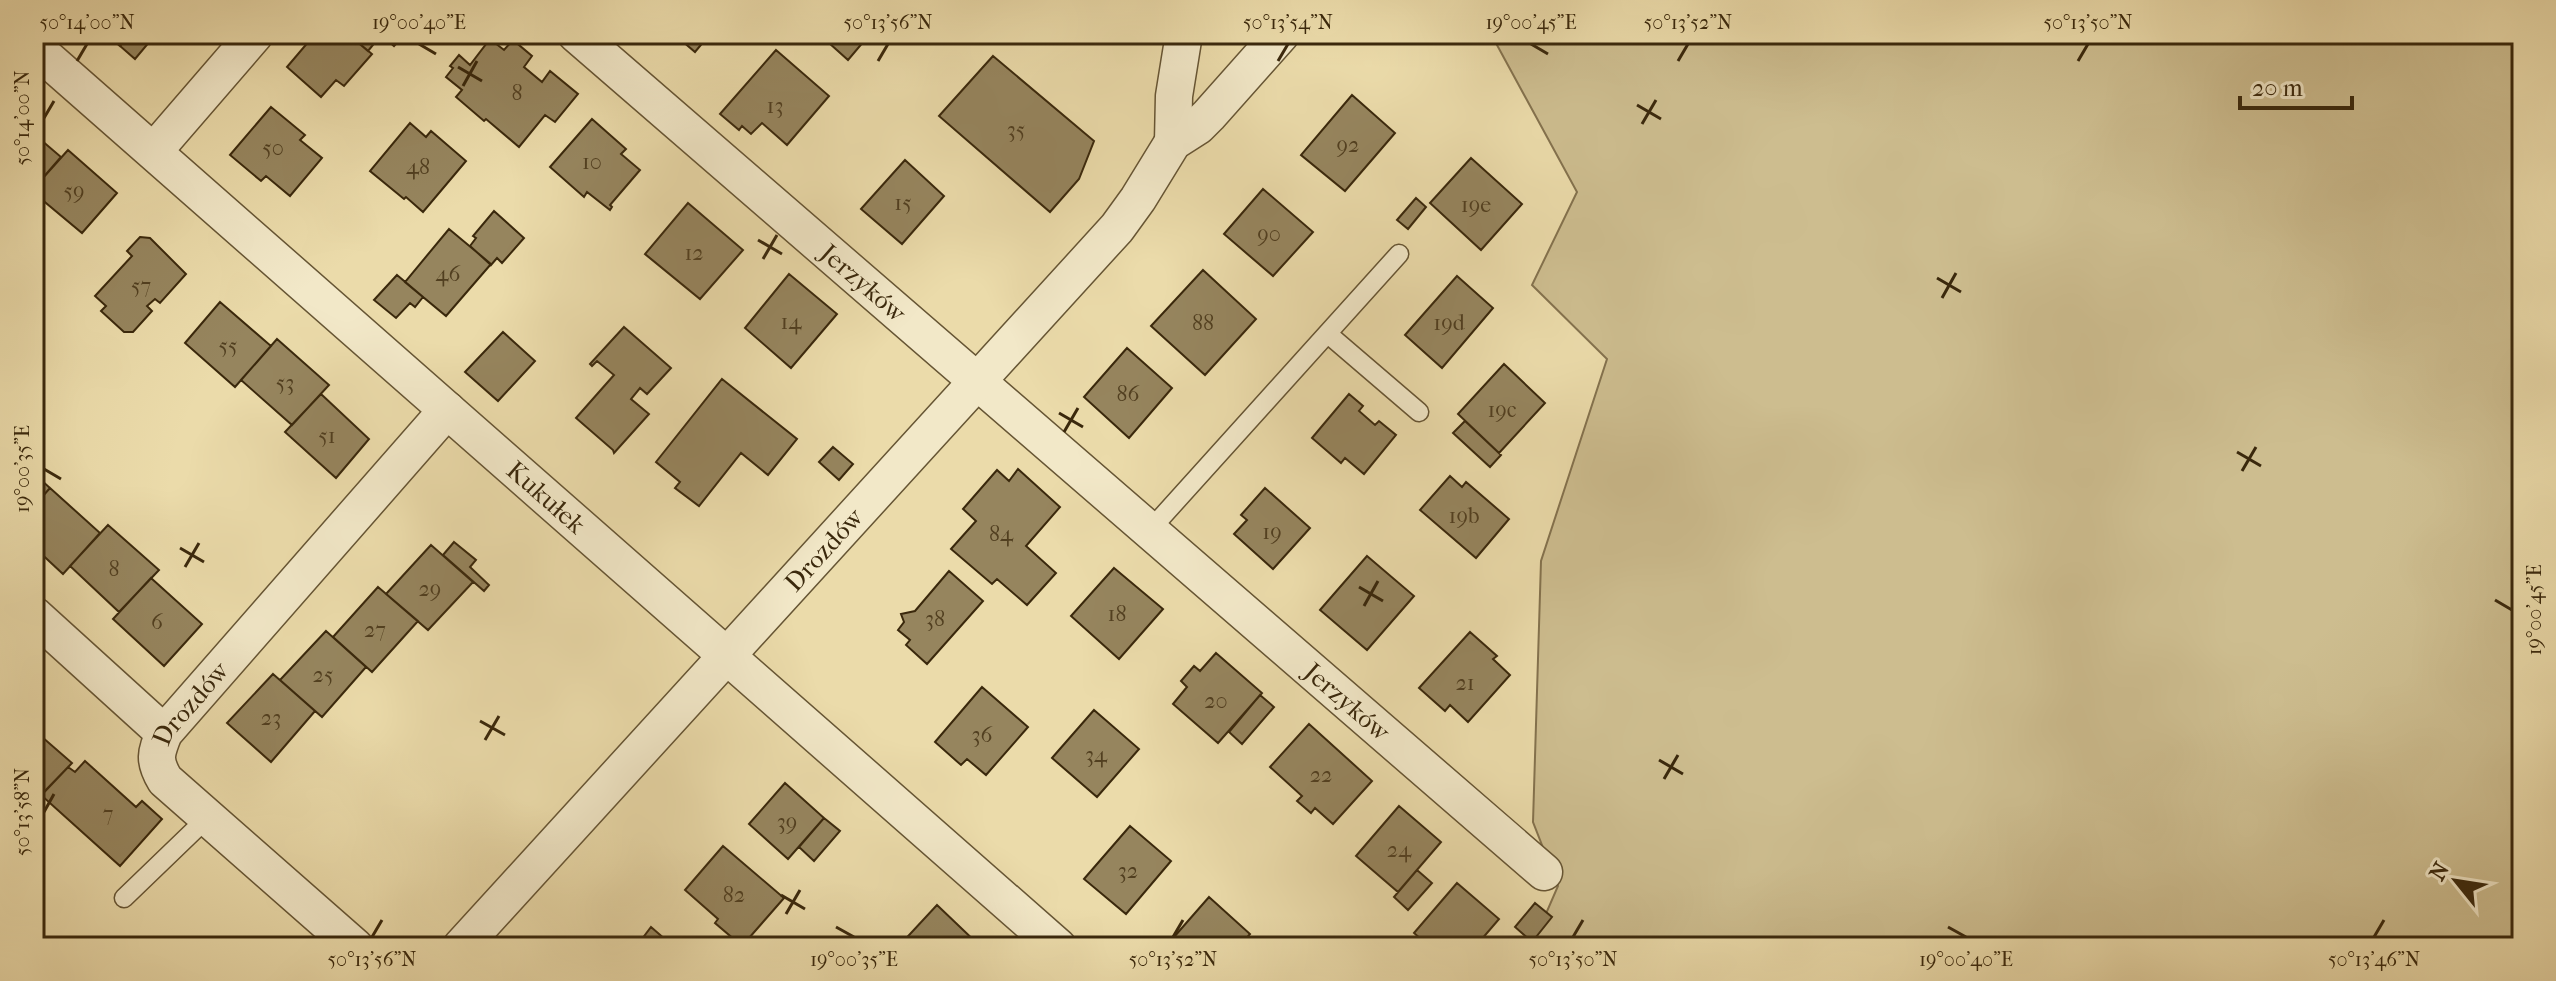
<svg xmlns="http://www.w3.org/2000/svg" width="2556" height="981" viewBox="0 0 2556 981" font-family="'IM FELL French Canon',serif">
  <rect width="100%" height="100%" fill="#ebdbaa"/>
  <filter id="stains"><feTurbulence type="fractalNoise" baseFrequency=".0025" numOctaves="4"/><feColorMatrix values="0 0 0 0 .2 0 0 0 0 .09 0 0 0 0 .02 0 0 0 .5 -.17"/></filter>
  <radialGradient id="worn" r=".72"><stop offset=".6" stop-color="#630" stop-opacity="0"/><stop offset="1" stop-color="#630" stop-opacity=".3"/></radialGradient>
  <path fill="#cdbd8f" stroke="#84724e" stroke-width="2" d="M1491,34H2522V947H1534L1538,932L1558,886L1533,822L1541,561L1607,359L1532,285L1577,192Z"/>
  <path fill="#96855e" stroke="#3a280c" stroke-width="2" d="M106,34H130L120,46Z
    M130,34H156L135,59L120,46Z
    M315,34H348L372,54L344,86L336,80L321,97L287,67Z
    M348,34H380L381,35L368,51Z
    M380,34H405L394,46Z
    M674,34H710L695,52Z
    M819,34H870L848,60Z
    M490,39L504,50L513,40L532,56L524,67L542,82L550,71L578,94L555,122L545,115L519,147L486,119L484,121L456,97L462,90L446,77L453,68L450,66L459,55L470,65Z
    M776,50L829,96L787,145L762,123L751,134L742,126L739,130L720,114Z
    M993,56L1094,141L1079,179L1050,212L939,116Z
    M1352,95L1395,133L1345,191L1301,155Z
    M271,107L305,135L300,140L322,158L290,196L266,176L261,181L230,155Z
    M592,119L626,149L621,154L640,170L610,205L612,207L610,210L587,192L584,197L550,167Z
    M410,123L426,137L431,131L466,161L423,212L406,197L404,199L370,171Z
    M34,134L61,157L34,188Z
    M68,150L117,193L82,233L34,193V188Z
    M1471,158L1522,204L1481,250L1430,203Z
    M905,160L944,196L902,244L861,209Z
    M1263,189L1313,232L1273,276L1224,234Z
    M1416,198L1426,207L1408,229L1397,220Z
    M688,203L743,250L700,299L645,254Z
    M494,211L524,238L502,263L497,258L491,265L470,246L476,238L473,236Z
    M449,229L491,264L446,316L405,282Z
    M140,237L150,238L186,274L160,303L155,299L147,306L152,311L133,332H124L101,311L106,306L95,296L132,256L127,251Z
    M1203,270L1256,319L1205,375L1151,326Z
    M789,274L837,314L791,368L745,328Z
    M397,275L423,297L415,307L410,303L396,318L374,300Z
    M1457,276L1493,308L1442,368L1405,335Z
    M220,302L271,346L235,387L185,343Z
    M624,327L671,368L647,394L640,388L631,399L649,414L614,453L613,450L576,418L614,375L597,361L592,366L590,364Z
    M503,332L535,361L498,401L465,372Z
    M277,339L329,385L292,425L241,380Z
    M1127,348L1172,388L1129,438L1084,397Z
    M1504,364L1545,403L1499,453L1458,414Z
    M722,379L797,439L768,475L741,453L699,506L675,488L680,482L656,462Z
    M321,394L369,439L336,478L285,432Z
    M1349,394L1363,406L1359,411L1375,425L1379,421L1396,435L1364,474L1345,458L1341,463L1312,438Z
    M1465,421L1501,455L1490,467L1453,433Z
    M833,447L853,464L839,480L819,462Z
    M1018,469L1060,507L1026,546L1056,573L1027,605L997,579L992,584L951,549L976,521L963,509L997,470L1009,481Z
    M1450,476L1462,487L1466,482L1509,519L1476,558L1420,510Z
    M40,479L50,488L34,506V485Z
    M50,488L100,533L63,574L34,547V506Z
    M1265,488L1310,528L1273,569L1234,534L1247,520L1241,515Z
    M108,525L159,570L119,612L70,566Z
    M454,542L476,560L470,567L489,585L484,591L443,555Z
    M431,545L473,582L428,630L386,594Z
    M1367,556L1414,596L1367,650L1320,610Z
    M1114,568L1163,609L1119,659L1071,616Z
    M949,571L983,601L927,664L906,645L910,640L898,630L904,622L901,614L915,611Z
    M151,578L202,624L164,666L113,619Z
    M378,587L418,621L372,672L333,637Z
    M326,631L366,667L322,717L280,680Z
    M1470,632L1497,656L1493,659L1510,675L1468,722L1450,705L1445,711L1419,688Z
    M1216,653L1262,693L1218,743L1173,704L1187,687L1181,681L1194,666L1200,671Z
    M273,674L315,711L271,762L227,723Z
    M982,687L1028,727L986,775L967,759L961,765L935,742Z
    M1260,695L1274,707L1242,744L1229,732Z
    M1094,710L1139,749L1097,797L1052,758Z
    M1309,724L1372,781L1333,824L1315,808L1311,813L1297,801L1302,796L1270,767Z
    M34,730L72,763L34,803Z
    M85,761L136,807L142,801L162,819L120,866L41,795L68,767L75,772Z
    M785,783L824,818L788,859L749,824Z
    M1399,806L1441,842L1398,892L1356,856Z
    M824,818L840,831L814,861L799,847Z
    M1130,826L1171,861L1126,914L1084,879Z
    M723,846L784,898L742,946L715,923L718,919L685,890Z
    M1417,870L1432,883L1408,910L1394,897Z
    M1457,883L1499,919L1475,947H1430L1414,933Z
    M1209,897L1250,934L1239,947H1186L1174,937Z
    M1535,903L1552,917L1532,942L1515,927Z
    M937,905L981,947H898Z
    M651,927L674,947H636Z"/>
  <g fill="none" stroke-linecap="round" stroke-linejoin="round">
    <defs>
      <path id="service" d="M1328,334L1419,412
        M1150,530L1399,254
        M124,898L207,818"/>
      <g id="minor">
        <path id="s1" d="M576,34L1544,872"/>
        <path id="s2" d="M34,47L1058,947"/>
        <path d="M1173,142L1174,96L1184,34"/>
        <path d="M154,151L255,34"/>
        <path d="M34,615L164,733"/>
        <path id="s3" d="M355,947L165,780C153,760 156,753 164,733L447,410"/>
        <path id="s4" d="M461,947L1117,228L1138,199L1173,142L1198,126L1209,115L1281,34"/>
      </g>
    </defs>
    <use href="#service" stroke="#665534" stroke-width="21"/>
    <use href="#minor" stroke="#665534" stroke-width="39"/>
    <use href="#service" stroke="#f2e8c8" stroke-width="18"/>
    <use href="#minor" stroke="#f2e8c8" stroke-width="36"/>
  </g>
  <path fill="none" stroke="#3a280c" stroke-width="3" d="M419,44L436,54M1531,44L1548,54M77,61L87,44M878,61L888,44M1278,61L1288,44M1678,61L1688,44M2078,61L2088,44M458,67L482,81M463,86L477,61M1637,105L1661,119M44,118L54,101M1642,124L1656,100M758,240L782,254M763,259L777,235M1937,278L1961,292M1942,298L1956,273M1059,413L1083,427M1064,432L1078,408M2237,452L2261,466M44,469L61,479M2242,471L2256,447M180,548L204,562M185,567L199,543M1359,587L1383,601M2495,600L2512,610M1364,606L1378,581M480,721L505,735M485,740L499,716M1659,760L1683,774M1664,779L1678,755M44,812L54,794M781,895L805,909M786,914L800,890M836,927L854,937M1948,927L1966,937M372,937L382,920M1173,937L1183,920M1573,937L1583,920M2374,937L2384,920"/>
  <g text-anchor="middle" stroke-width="7" stroke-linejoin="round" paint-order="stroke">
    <g font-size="22" fill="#513f20">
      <text x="517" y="100">8</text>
      <text x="775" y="113">13</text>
      <text x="1016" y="137">35</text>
      <text x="1348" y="152">92</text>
      <text x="273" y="155">50</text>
      <text x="592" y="169">10</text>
      <text x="418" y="174">48</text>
      <text x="74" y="198">59</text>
      <text x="903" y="210">15</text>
      <text x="1476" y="212">19e</text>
      <text x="1269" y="241">90</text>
      <text x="694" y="260">12</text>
      <text x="448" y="281">46</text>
      <text x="141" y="293">57</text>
      <text x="791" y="329">14</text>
      <text x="1203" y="330">88</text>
      <text x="1449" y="330">19d</text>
      <text x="228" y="353">55</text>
      <text x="285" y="390">53</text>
      <text x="1128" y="401">86</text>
      <text x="1502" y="417">19c</text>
      <text x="327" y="443">51</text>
      <text x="1464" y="523">19b</text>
      <text x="1272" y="539">19</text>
      <text x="1001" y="541">84</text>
      <text x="114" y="576">8</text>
      <text x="430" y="596">29</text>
      <text x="1117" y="621">18</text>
      <text x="935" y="626">38</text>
      <text x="157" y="629">6</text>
      <text x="375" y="637">27</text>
      <text x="323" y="682">25</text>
      <text x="1465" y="690">21</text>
      <text x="1216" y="708">20</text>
      <text x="271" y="725">23</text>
      <text x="982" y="742">36</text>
      <text x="1096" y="762">34</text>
      <text x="1321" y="782">22</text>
      <text x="108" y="821">7</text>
      <text x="787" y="829">39</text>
      <text x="1399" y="857">24</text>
      <text x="1128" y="878">32</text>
      <text x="734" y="902">82</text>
    </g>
    <g font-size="26" fill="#3a280c" stroke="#f2e8c8">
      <text dy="9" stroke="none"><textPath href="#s1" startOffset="380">Jerzyków</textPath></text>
      <text dy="9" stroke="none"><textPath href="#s2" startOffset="682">Kukułek</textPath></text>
      <text dy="9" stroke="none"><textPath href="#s4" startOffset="538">Drozdów</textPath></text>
      <text dy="9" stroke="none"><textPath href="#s1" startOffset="1020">Jerzyków</textPath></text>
      <text dy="9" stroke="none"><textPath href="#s3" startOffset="342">Drozdów</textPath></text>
    </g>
  </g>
  <rect width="2556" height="981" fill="none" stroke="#ebdbaa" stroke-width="88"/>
  <g transform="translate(2456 881) rotate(300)" stroke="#f2e8c8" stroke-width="6" paint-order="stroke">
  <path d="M0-6L14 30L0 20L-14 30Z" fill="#3a280c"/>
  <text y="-12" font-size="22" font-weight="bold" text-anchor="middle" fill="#3a280c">N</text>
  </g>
  <path d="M2240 96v12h112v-12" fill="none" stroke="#3a280c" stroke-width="4"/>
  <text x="2252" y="96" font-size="24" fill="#3a280c" stroke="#f2e8c8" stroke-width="6" paint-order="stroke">20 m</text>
  <rect x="44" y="44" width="2468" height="893" fill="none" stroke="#3a280c" stroke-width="3"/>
  <g font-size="20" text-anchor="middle" fill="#3a280c">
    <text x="87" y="29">50°14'00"N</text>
    <text x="419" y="29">19°00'40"E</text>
    <text x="888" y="29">50°13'56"N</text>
    <text x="1288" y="29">50°13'54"N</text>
    <text x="1531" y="29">19°00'45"E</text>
    <text x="1688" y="29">50°13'52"N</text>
    <text x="2088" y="29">50°13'50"N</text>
    <text transform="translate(22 118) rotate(-90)" y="7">50°14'00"N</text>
    <text transform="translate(22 469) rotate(-90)" y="7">19°00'35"E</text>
    <text transform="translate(2534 610) rotate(-90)" y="7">19°00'45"E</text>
    <text transform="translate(22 812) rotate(-90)" y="7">50°13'58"N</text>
    <text x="372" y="966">50°13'56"N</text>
    <text x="854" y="966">19°00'35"E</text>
    <text x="1173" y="966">50°13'52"N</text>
    <text x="1573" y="966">50°13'50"N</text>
    <text x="1966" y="966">19°00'40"E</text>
    <text x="2374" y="966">50°13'46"N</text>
  </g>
  <rect width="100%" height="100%" filter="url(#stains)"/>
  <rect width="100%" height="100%" fill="url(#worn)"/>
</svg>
